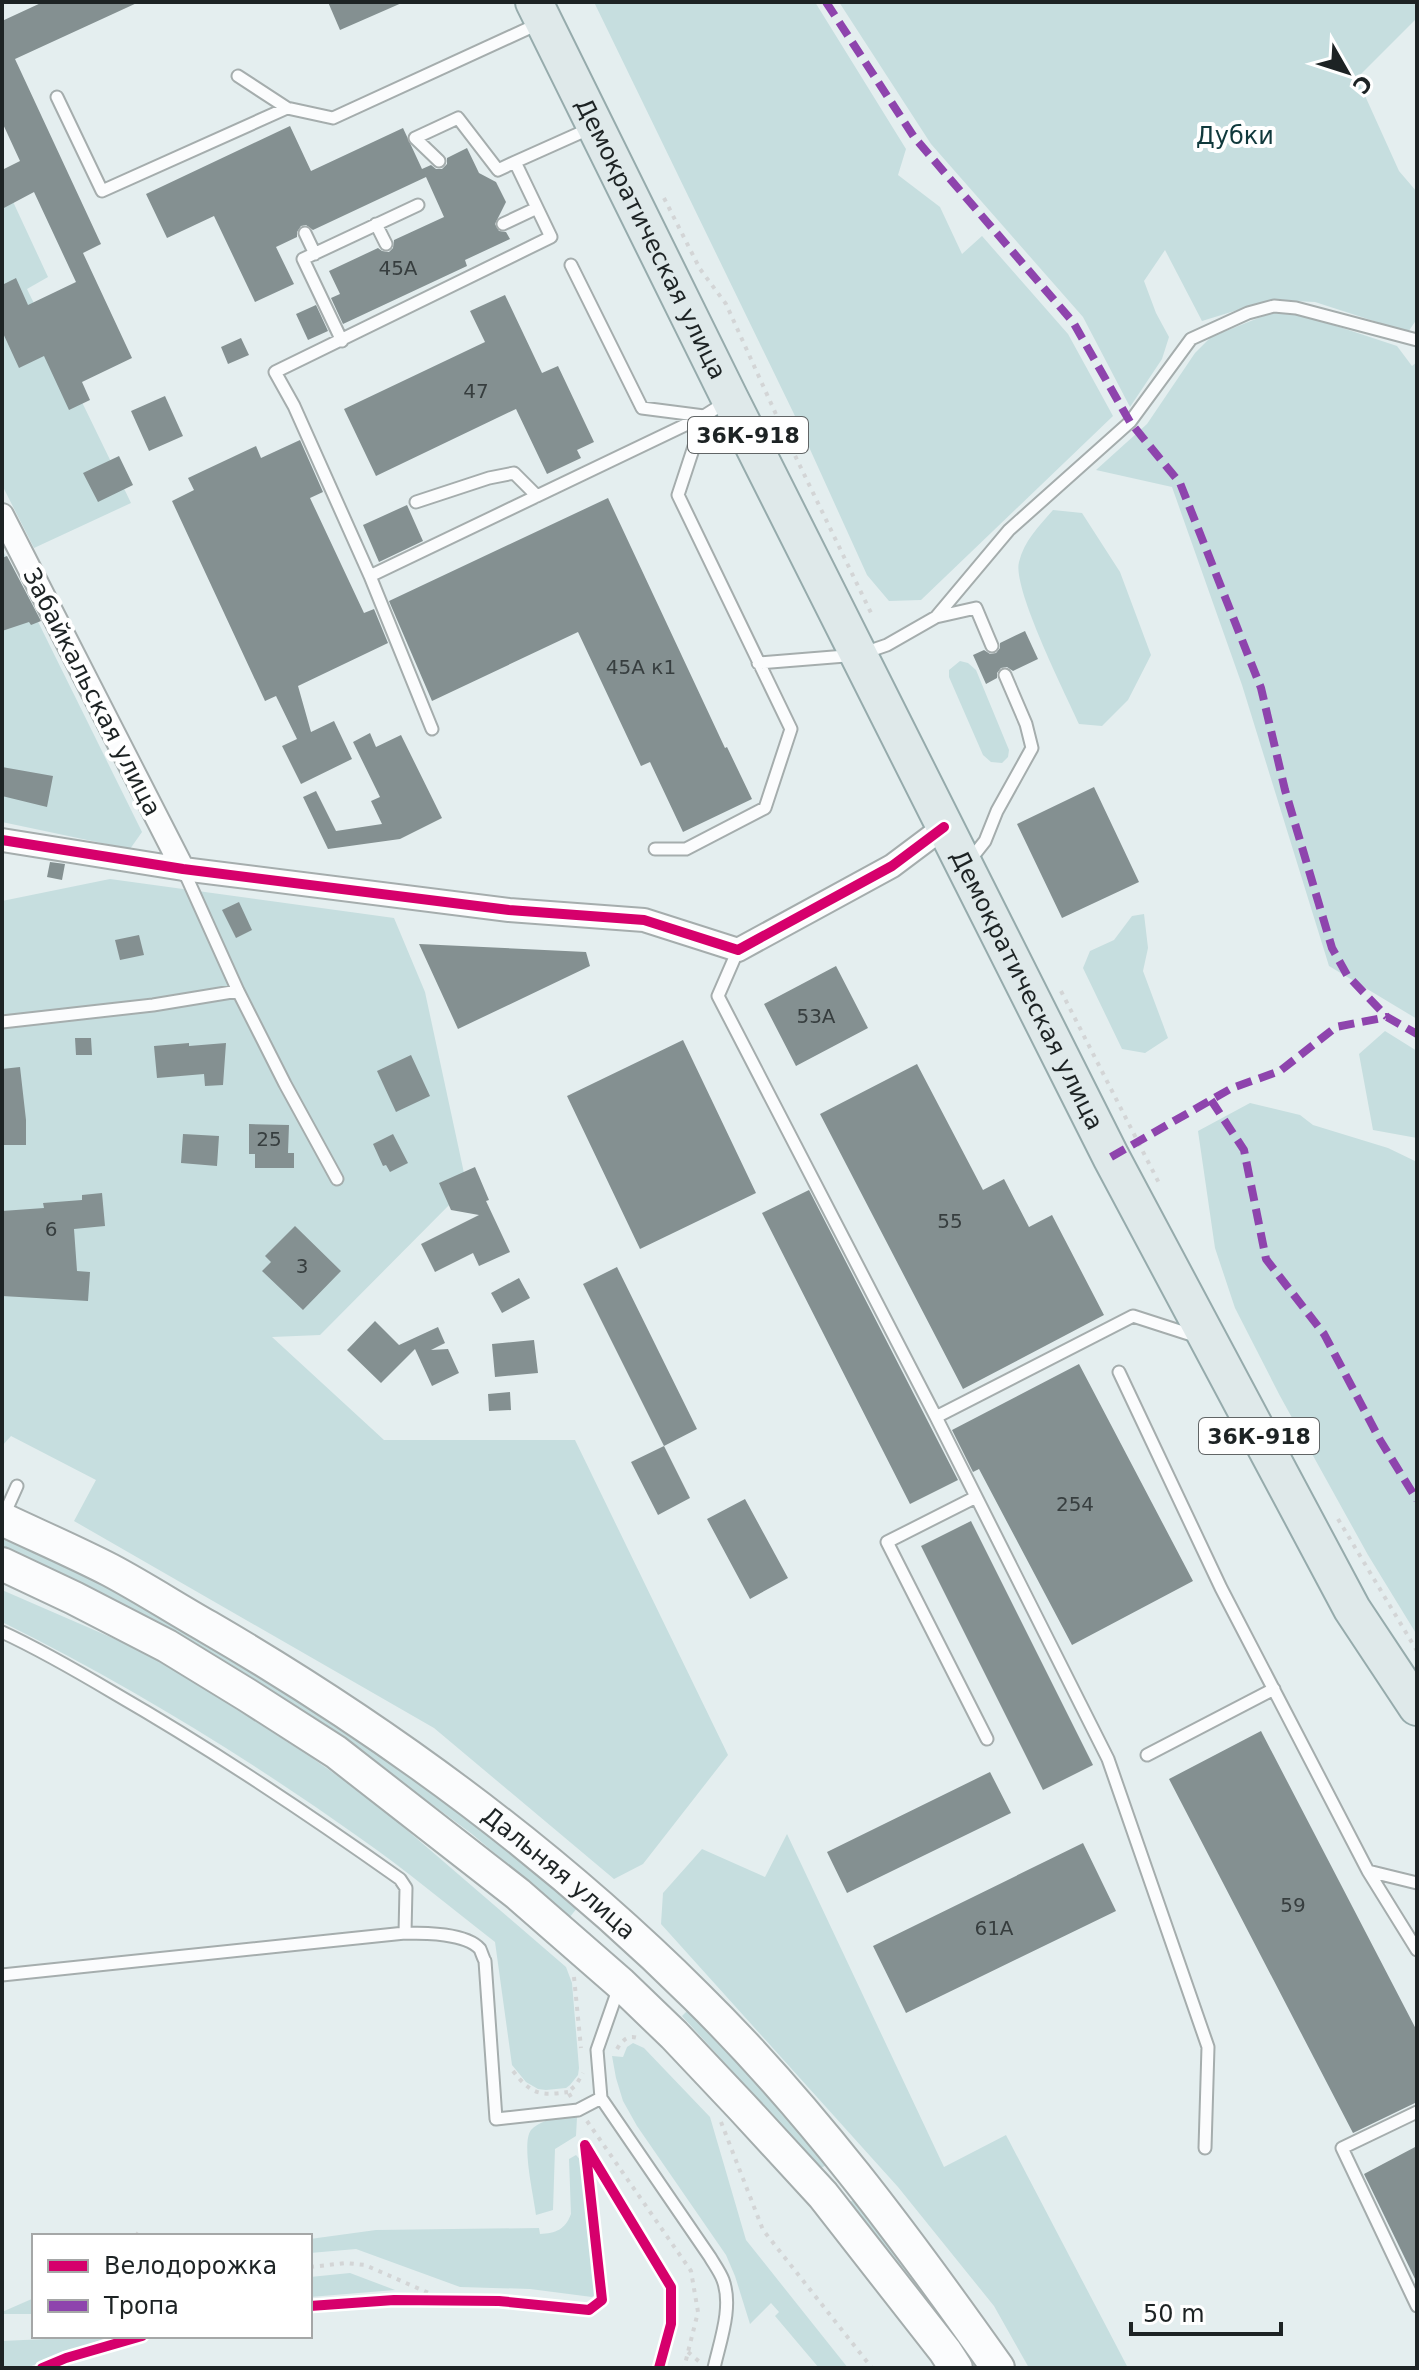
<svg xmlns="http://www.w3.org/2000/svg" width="1419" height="2370" viewBox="0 0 1419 2370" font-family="'DejaVu Sans',sans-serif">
  <rect width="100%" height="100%" fill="#e4eeef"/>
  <path fill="#c6dedf" d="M594,2H815L906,149L898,175L940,207L962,254L982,236L1068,334L1113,416L921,600L889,601L867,575L794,414Z
    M839,2H1417V18L1357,78L1399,171L1417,192V319L1408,332L1315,302L1270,300L1202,321L1165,250L1144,281L1156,313L1169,337L1162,359L1130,407L1083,317L931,144Z
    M2,178L48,277L27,289L131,503L34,548L2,485Z
    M1273,312L1297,313L1397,346L1412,366L1417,362V1019L1329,966L1242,685L1172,487L1096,470L1147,424L1195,353L1211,337Z
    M1053,510L1082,513L1120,572L1151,655L1128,700L1102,726L1079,724C1066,695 1012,588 1019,562C1024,541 1039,526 1053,510Z
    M2,549L142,832L130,849L2,822Z
    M960,661L968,663L976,670L1009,750L1008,757L1002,763L991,762L983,755L949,677V670Z
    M110,879L394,918L425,992L467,1187L320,1335L272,1337L384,1440H575L728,1755L643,1864L614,1879L434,1728L74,1521L96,1480L11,1436L2,1446V901Z
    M1144,914L1148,948L1143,971L1168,1038L1145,1053L1122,1049L1083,968L1090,951L1114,940L1132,916Z
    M1385,1031L1417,1051V1138L1373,1130L1359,1054Z
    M1250,1103L1300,1115L1313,1125L1388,1148L1417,1162V1635L1368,1555L1280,1396L1235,1308L1215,1248L1198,1131Z
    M2,1535L152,1610L273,1680L502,1840L577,1908L570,1917L472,1834L372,1760L95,1592L2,1547Z
    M2,1590L154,1656L312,1758L372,1800L566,1967L572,1983L579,2068L578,2075L570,2085L566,2088L546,2090L538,2089L526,2082L512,2065L495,1942C450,1907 406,1870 360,1838C246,1757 127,1684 2,1622Z
    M787,1834L944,2167L1006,2135L1128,2368H1029L994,2306L898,2187L661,1924L663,1893L702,1849L765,1877Z
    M689,2009L832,2162L821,2168L682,2016Z
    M633,2043L644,2048L710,2117L746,2240L848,2368H819L775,2316L779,2312L771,2303L750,2324L735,2276L726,2255L637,2126L623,2101L616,2078L612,2056L623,2057L627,2047Z
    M561,2117H577L576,2136L555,2149L553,2210L536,2215C534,2197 521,2143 531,2130C538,2122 551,2119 561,2117Z
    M576,2155L583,2163L598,2292L592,2297L530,2289L460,2287L356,2249L310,2253V2239L376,2230L539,2228L540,2234C556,2233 565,2230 571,2214L569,2159Z
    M860,2196L989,2368H977L850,2202Z
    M350,2273L395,2290L310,2297V2277Z
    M34,2298V2314H2V2312Z
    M111,2336L26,2368H2V2341Z"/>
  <path fill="#849091" d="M43,2H139L15,59L101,244L83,253L132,358L82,382L90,400L69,410L44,356L19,368L2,331V285L16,278L28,305L76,282L34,192L2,209V170L20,161L2,122V21Z
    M328,2H404L340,30Z
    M290,126L311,171L403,128L422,169L431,165L436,169H442L447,164V158L467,148L479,173L496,182L506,202L495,224L499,231L506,232L510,239L465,260L467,266L343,324L331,298L340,294L329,271L378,248L382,251L389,252L393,248L394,240L444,217L426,177L313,230L306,225L301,226L297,232V237L276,247L294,284L255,302L214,216L167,238L146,194Z
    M505,295L542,373L558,366L594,442L577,450L581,458L547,474L516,409L376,476L344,409L485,342L470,311Z
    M316,305L328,331L308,340L296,314Z
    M241,338L249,355L228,364L221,347Z
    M165,396L183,436L149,451L131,411Z
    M300,440L323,492L310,498L364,613L374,609L388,643L298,686L311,732L334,721L352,759L301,784L282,746L297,739L276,696L265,701L172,501L194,490L188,478L256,446L261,458Z
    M119,456L133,485L98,502L83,473Z
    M608,498L725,748L727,747L752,799L683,832L650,762L641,766L578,632L432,701L389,601Z
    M407,505L423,541L379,562L363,525Z
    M7,556L41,621L31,625L29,622L2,631V558Z
    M1025,631L1038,659L1013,671L1007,667L1001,668L997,673V678L986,684L973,655L984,650L990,654L996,653L1000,648V643Z
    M370,733L376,747L401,735L442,818L400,839L328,849L303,797L316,791L336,831L382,824L371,801L380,797L353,742Z
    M2,767L53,776L47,807L2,796Z
    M1094,787L1139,882L1062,918L1017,824Z
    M50,862L65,864L62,880L47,877Z
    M239,902L252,930L236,938L222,910Z
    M139,935L144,955L120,960L115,940Z
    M419,944L586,952L590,966L458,1029Z
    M836,966L868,1028L796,1066L764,1004Z
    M75,1038H91L92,1055H76Z
    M683,1040L756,1193L640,1249L567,1096Z
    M189,1043V1046L226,1043L223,1085L205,1086L204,1074L157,1078L154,1046Z
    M411,1055L430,1096L396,1112L377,1071Z
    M917,1064L983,1190L1004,1179L1029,1227L1052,1215L1104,1315L963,1389L820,1114Z
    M20,1067L26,1120V1145H2V1069Z
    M249,1124L289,1125L288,1153H294V1168H255V1154H249Z
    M183,1134L219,1136L217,1166L181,1163Z
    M393,1134L408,1163L390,1172L386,1165L383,1166L373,1144Z
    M475,1167L489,1200L486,1201L510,1252L479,1266L473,1253L435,1272L421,1244L479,1215L451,1210L439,1183Z
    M809,1190L958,1480L910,1504L762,1213Z
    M102,1193L105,1226L74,1229L77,1271L90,1272L88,1301L2,1296V1211L44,1208L43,1203L82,1200V1195Z
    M295,1226L341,1271L303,1310L262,1271L271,1262L265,1256Z
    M617,1267L697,1429L664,1446L583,1284Z
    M519,1278L530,1298L502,1313L491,1293Z
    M375,1321L399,1345L438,1327L445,1343L431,1350L448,1349L459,1373L432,1386L415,1349L381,1383L347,1350Z
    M534,1340L538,1373L495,1377L492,1344Z
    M1079,1364L1193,1581L1072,1645L979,1469L973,1472L952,1430Z
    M510,1392L511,1410L489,1411L488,1394Z
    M664,1446L690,1498L658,1515L631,1462Z
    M745,1499L788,1578L750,1599L707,1519Z
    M971,1521L1093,1765L1043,1790L921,1546Z
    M1261,1731L1417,2031V2102L1353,2133L1169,1779Z
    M990,1772L1011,1813L847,1893L827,1852Z
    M1083,1843L1116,1911L906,2013L873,1946Z
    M1417,2146V2283L1364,2174Z"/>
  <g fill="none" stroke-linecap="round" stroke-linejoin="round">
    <defs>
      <path id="service" d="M238,76L287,108L333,118L540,23
        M57,97L102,191L287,108
        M439,161L415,138L458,118L498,170L515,162
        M376,224L386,244
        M503,224L537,208
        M305,233L315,254
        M571,265L642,408L704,416L726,402
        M342,341L303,259L418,205
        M416,502L489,478L514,473L537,496
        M370,576L704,416L678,495L791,729L765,808L686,849H655
        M936,617L1009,530L1130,422L1191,339L1248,313L1274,306L1296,308L1417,340
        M758,663L858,655L887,645L936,617L976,608L992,646
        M432,729L370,576L294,406L275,372L551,237L515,162L591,128
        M970,860L985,841L997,811L1032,748L1026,724L1005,675
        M183,869L238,991L285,1084L337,1179
        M738,950L718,996L936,1417L1133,1316L1195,1336
        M2,1022L153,1005L238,991
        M1119,1372L1221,1588L1368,1871
        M936,1417L1108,1759L1208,2047L1205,2148
        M976,1497L887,1542L987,1739
        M4,1515L17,1486
        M2,1632C41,1650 77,1671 114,1693C213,1750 307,1813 400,1879L406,1888L405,1933
        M1147,1755L1274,1689
        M1417,1883L1368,1871L1417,1950
        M2,1975L405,1933C425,1933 466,1933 480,1949C481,1951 484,1960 485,1961L496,2119L578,2110L601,2098
        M619,1987L597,2050L601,2098L710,2257C714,2264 720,2272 723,2280C733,2307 720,2341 714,2368
        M1417,2112L1342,2148L1417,2306"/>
      <path id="minor" d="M2,515L183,869
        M2,840L183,869L509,910L644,920L738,950L892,866L944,827"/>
      <g id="secondary">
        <path id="s1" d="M2,1519C38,1536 75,1552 110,1570C144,1588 176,1609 208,1627C385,1730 551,1852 696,1996C810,2108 906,2238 998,2368"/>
        <path d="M2,1564L74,1598L167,1646L247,1695L336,1752L518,1894L620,1983L674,2035L742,2107L823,2195L945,2351L956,2368"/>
      </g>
      <g id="primary">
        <path id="s2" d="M534,2L730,399L1111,1157L1352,1609L1417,1707"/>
      </g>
    </defs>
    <use href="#service" stroke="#a5adad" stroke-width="15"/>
    <use href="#minor" stroke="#a5adad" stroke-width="26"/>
    <use href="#secondary" stroke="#a5adad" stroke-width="36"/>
    <use href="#primary" stroke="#96abac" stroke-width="40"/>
    <path stroke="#d3d5d6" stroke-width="4" stroke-dasharray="4 6" stroke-linecap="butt" d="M664,198L700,269L726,304L789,443L872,615
      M1061,991L1161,1187
      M1338,1519L1417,1651
      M574,1977L581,2048
      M617,2049C623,2039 629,2034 640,2039
      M513,2071C531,2094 539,2096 568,2092
      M571,2097L568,2092L576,2085L583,2073
      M587,2121L691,2271L698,2312L684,2368
      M721,2122L763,2230L872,2368
      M136,2236L141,2229
      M310,2267L346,2263L365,2265L447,2301
      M688,2352L702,2364"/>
    <use href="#service" stroke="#fbfcfd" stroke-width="11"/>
    <use href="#minor" stroke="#fbfcfd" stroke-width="22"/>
    <use href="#secondary" stroke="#fbfcfd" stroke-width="32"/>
    <use href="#primary" stroke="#dfe9ea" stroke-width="36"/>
    <path stroke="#8e44ad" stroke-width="8" stroke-dasharray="16 8" stroke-linecap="butt" d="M826,2L914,137L1073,322L1130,422L1180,483L1261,688L1285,790L1332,948L1347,975L1387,1017
      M1211,1100L1244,1150L1266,1259L1324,1334L1380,1440L1417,1500
      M1111,1157L1232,1088L1280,1071L1336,1027L1387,1017L1417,1034"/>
    <defs>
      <path id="cycleway" d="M2,840L183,869L509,910L644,920L738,950L892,866L944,827
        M310,2306L394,2300L499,2301L589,2310L602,2300L585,2145L671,2287V2324L659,2368
        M42,2368L66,2358L142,2336"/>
    </defs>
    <use href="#cycleway" stroke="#fff" stroke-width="15"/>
    <use href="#cycleway" stroke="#d6006c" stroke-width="10"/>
  </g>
  <g text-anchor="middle" stroke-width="8" stroke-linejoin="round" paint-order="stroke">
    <g font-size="20" fill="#373e3f">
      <text x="398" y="275">45А</text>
      <text x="476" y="398">47</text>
      <text x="641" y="674">45А к1</text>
      <text x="816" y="1023">53А</text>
      <text x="269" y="1146">25</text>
      <text x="950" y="1228">55</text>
      <text x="51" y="1236">6</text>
      <text x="302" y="1273">3</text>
      <text x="1075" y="1511">254</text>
      <text x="1293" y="1912">59</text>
      <text x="994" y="1935">61А</text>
    </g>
    <g fill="#fff" stroke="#616566" stroke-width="2">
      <rect x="688" y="417" width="120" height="36" rx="6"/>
      <rect x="1199" y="1418" width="120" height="36" rx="6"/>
    </g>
    <g font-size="22" font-weight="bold" fill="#1d2324">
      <text x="748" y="443">36К-918</text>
      <text x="1259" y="1444">36К-918</text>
    </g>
    <g font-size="24" fill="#10393c" stroke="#fff">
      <text x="1235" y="144">Дубки</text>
    </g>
    <g font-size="24" fill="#1d2324" stroke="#fff">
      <text dy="8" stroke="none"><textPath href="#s2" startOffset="264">Демократическая улица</textPath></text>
      <text transform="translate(92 692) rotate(63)" y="8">Забайкальская улица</text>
      <text dy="8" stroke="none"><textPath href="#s2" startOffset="1104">Демократическая улица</textPath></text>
      <text dy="8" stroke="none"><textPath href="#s1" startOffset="662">Дальняя улица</textPath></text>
    </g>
  </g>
  <rect width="1419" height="2370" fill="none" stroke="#1d2324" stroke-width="8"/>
  <rect x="32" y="2234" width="280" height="104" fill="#ffffff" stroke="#a5a7a7" stroke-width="2"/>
  <rect x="48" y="2260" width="40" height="12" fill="#d6006c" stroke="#a5a7a7" stroke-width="2"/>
  <text x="104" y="2274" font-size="24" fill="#1d2324">Велодорожка</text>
  <rect x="48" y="2300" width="40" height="12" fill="#8e44ad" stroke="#a5a7a7" stroke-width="2"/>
  <text x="104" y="2314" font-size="24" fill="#1d2324">Тропа</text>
  <g transform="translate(1347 72) rotate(129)" stroke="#ffffff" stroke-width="6" paint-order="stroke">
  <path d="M0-6L14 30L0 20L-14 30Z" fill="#1d2324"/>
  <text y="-12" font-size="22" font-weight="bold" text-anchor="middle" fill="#1d2324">С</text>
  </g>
  <path d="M1131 2322v12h150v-12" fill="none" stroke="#1d2324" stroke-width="4"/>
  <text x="1143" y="2322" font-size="24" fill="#1d2324" stroke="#ffffff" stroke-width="6" paint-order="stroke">50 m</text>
</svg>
